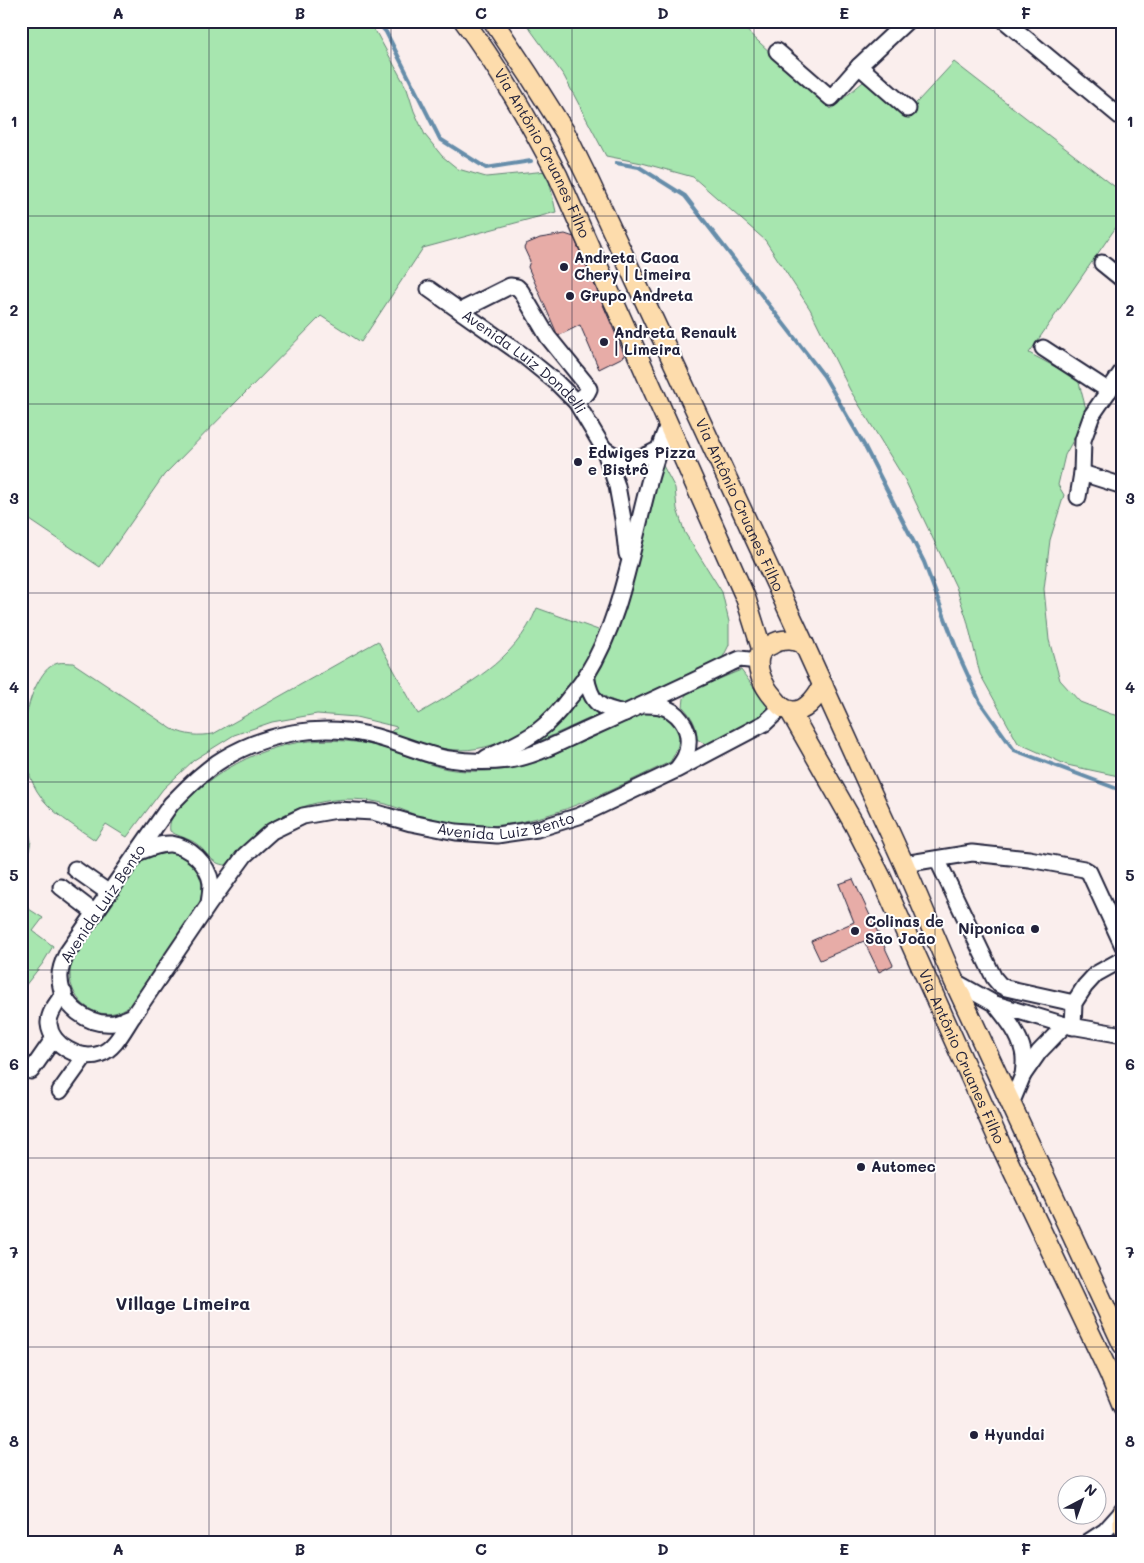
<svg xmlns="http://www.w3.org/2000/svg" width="1144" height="1563" viewBox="0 0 1144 1563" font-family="Mali,sans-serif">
  <rect width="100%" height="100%" fill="#faeeed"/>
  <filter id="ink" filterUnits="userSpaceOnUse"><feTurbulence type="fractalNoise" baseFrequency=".02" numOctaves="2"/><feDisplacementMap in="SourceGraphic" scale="10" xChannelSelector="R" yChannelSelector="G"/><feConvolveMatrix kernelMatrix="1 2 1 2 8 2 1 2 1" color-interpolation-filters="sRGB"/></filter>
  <g filter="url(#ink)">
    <path fill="#a7e6af" stroke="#648475" d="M21,21H365L376,32L392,61L407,89L414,111L425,135L442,156L458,169L486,177L547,171L556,212L423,248L361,342L321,316L164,475L100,567L21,514Z
      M524,21H748L745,29L831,109L863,82L906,114L954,62L1123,193V217L1029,353L1078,379L1086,409L1076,435L1065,455L1058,485L1064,495L1050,540L1044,589L1049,640L1060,680L1080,702L1111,714L1123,717V777L1067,765L1018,743L980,674L967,620L956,587L905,480L850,390L810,309L765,240L693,177L642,163L606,156L564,76Z
      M661,462L675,488L677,509L685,533L722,592L729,622V645L721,661L624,704C613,701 597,696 596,682C594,667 608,653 613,640C634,584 646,520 661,462Z
      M537,608L601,631C593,648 585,666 574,682C548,718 507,750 460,750C436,750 412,740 389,733L397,727L356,717L317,714L272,722L234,735L194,760L163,789L127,837L106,824L95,840C75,826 50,813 37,791C19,761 21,714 37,684C42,675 47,666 58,663C62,662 68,663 73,663L172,729C188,736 197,736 213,734L378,641L418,714C465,686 515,662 537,608Z
      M741,670L774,715L716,742L706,745L697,739C697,725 692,717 683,707L684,698L688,692Z
      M581,693L588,705L599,714L527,747L554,725Z
      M654,712C682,721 685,739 670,762C616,787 561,818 501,825C477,828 448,824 425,818C412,814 399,808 386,804C346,793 301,801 267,825C251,836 239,850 226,865C210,865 206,848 192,841C184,837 177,836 170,831C167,814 187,800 198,790C247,749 304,732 367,744C392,748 415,760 439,767C459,773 493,772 514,768C536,765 557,754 577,744C599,734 621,724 642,714Z
      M21,792L31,841L29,851L21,858Z
      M168,852C199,861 206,875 200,906L138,997C134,1001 130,1006 126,1008C100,1025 69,1002 70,973C70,968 72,963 74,958L140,862L153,854Z
      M21,904L43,918L33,931L53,946L43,963L21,991Z"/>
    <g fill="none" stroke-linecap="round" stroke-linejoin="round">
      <path stroke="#668daa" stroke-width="4" d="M376,21L386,32L440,139L486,168L531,161
        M616,163L639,167L685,196L824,376L864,445L924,562L960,658L980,702L1014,750L1123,791"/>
    </g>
    <path fill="#e7aca7" stroke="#22223b" d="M565,234L574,237L625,356L599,369L580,325L558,336L528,267L530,261L524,248L526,244L540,238Z
      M853,879L893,965L879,972L864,941L820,960L811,941L854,922L839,884Z"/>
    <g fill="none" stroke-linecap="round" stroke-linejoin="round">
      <defs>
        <g id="minor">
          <path d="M1005,21L1123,119"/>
          <path d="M777,51L831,98L859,66L907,21"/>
          <path d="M859,66L908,109"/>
          <path d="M1102,263L1123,280"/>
          <path id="s1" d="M429,289L524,356L556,382L576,402L604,449L617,486L623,519L627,554"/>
          <path d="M460,311L510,286L517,287L521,291L548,337L586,384L589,389L587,393L576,402"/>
          <path d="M1043,348L1109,391"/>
          <path d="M604,449C627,464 633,463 657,450"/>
          <path d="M1082,473L1123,486"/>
          <path d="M1078,497L1082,473L1083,440L1092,415L1123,370"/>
          <path id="s2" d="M758,661L740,659L731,663C684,686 636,708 587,730C562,741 536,756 509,760C490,762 468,762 449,759C421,754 396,741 369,735C320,723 266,733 223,759C203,771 187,788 171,804L67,953C63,961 59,970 60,979C61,1006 88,1026 114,1023C120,1022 127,1018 133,1016L209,904L245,855L272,831L303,816L337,810L373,812L411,823L456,832L497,835L537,829L579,816L676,770L765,723L782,707"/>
          <path d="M586,676C591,703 598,708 625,713"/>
          <path d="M645,705C650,705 656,705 660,706C677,710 690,727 688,744C688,754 683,761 677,769"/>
          <path d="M486,758C504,750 523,742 539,730C551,721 561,709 570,697C576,690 582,683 586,676C632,603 635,504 668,425"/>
          <path d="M137,853C147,849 159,843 171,844C190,847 208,864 211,883C211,889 210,897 209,903"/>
          <path d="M937,859L994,978L1000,985L1006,988L1074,1003"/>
          <path d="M904,864L972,853L1029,859L1084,869L1089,872L1123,946"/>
          <path d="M75,869L109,893"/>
          <path d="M61,887L95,913"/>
          <path d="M954,981L995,1004L1065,1025L1123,1035"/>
          <path d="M64,993C58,1002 48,1013 49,1024C51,1046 81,1061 100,1054C115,1049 124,1029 133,1016"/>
          <path d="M995,1004C1006,1018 1019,1033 1023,1051C1025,1059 1024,1068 1023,1075"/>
          <path d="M1073,1027L1074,1003L1085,986L1096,974L1123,959"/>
          <path d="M31,1071L54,1038"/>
          <path d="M60,1091L85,1056"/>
          <path d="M1011,1104L1023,1075L1039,1052L1065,1025"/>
          <path d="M1088,1542L1105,1531L1122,1512"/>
        </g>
        <g id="major">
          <path id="s3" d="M464,21C500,69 530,123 558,176L746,599L762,650"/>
          <path id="s4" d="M493,21L529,75L565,132L590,183L804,644L904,864L954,981L1123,1345"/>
          <path d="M804,644C800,642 794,640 789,640C783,640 776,641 771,645C767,647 763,648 761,652C753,666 764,687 774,698C778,703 781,708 788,710C804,716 817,696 823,685"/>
          <path id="s5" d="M790,711L854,824L881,877L1004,1152L1109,1373L1123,1407"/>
          <path d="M1123,1512V1527"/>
        </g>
      </defs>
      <use href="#minor" stroke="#22223b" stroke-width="19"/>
      <use href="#major" stroke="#22223b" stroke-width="22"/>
      <use href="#minor" stroke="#fff" stroke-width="15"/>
      <use href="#major" stroke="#fddcac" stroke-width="19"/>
    </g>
  </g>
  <path fill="none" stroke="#22223b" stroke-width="1" stroke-opacity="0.55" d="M209,21V1542M391,21V1542M572,21V1542M754,21V1542M935,21V1542M21,216H1123M21,404H1123M21,593H1123M21,782H1123M21,970H1123M21,1158H1123M21,1347H1123"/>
  <g fill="#22223b" stroke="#fff" stroke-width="2">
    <circle cx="564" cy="267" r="5"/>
    <circle cx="570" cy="296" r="5"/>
    <circle cx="604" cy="342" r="5"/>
    <circle cx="578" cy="462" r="5"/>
    <circle cx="1035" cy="929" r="5"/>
    <circle cx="855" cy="931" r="5"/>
    <circle cx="861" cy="1167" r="5"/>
    <circle cx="974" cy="1435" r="5"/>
  </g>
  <g text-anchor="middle" stroke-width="4" stroke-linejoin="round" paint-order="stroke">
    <g font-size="15" fill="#22223b" stroke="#fff">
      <text dy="5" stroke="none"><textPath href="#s3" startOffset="154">Via Antônio Cruanes Filho</textPath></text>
      <text dy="5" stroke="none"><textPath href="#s1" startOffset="120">Avenida Luiz Dondelli</textPath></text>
      <text dy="5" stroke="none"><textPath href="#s4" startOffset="544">Via Antônio Cruanes Filho</textPath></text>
      <text dy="5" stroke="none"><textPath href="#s2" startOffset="1415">Avenida Luiz Bento</textPath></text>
      <text transform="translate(103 904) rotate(-56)" y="5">Avenida Luiz Bento</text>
      <text dy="5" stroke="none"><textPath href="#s5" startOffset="386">Via Antônio Cruanes Filho</textPath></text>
    </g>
    <g font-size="15" font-weight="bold" fill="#22223b" stroke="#fff" text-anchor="start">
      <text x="574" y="263">Andreta Caoa<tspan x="574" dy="17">Chery | Limeira</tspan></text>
      <text x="580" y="301">Grupo Andreta</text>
      <text x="614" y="338">Andreta Renault<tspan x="614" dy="17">| Limeira</tspan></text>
      <text x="588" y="458">Edwiges Pizza<tspan x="588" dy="17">e Bistrô</tspan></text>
      <text x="865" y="927">Colinas de<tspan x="865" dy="17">São João</tspan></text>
      <text x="1025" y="934" text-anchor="end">Niponica</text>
      <text x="871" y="1172">Automec</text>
      <text x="984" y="1440">Hyundai</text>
    </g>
    <g font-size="18" font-weight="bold" fill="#22223b" stroke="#fff">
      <text x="183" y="1310">Village Limeira</text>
    </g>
  </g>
  <rect width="1144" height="1563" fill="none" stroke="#fff" stroke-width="55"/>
  <g transform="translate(1082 1500) rotate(41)"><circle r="24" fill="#ffffff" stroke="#a7a7b1"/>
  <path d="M0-4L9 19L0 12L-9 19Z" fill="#22223b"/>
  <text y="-8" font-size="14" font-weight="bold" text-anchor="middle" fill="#22223b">N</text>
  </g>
  <rect x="28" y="28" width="1088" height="1508" fill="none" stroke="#22223b" stroke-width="2"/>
  <g font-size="16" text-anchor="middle" font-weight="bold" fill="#22223b">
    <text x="118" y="19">A</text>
    <text x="300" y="19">B</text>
    <text x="481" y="19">C</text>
    <text x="663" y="19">D</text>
    <text x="844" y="19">E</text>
    <text x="1026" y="19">F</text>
    <text x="14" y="127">1</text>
    <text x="1130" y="127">1</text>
    <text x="14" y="316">2</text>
    <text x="1130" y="316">2</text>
    <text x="14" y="504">3</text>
    <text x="1130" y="504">3</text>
    <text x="14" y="693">4</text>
    <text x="1130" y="693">4</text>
    <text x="14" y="881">5</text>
    <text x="1130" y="881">5</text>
    <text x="14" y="1070">6</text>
    <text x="1130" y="1070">6</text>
    <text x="14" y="1258">7</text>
    <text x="1130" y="1258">7</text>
    <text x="14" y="1447">8</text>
    <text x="1130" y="1447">8</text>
    <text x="118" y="1555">A</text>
    <text x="300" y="1555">B</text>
    <text x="481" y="1555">C</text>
    <text x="663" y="1555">D</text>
    <text x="844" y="1555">E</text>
    <text x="1026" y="1555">F</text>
  </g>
</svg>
